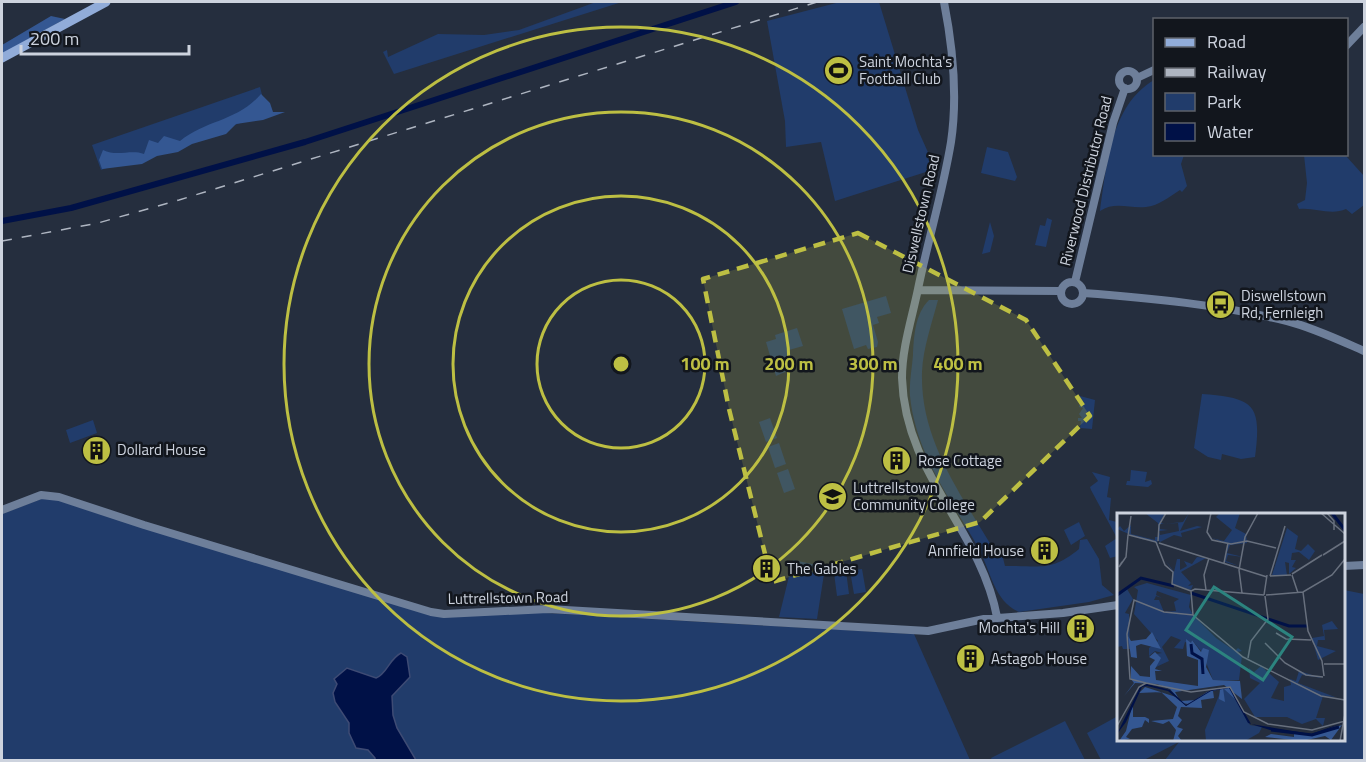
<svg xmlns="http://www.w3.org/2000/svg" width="1366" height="762" viewBox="0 0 1366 762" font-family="'Titillium Web',sans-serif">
  <rect width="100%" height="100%" fill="#252e3e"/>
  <path fill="#213c6b" d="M596,2H622L394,74L383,52L387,50L388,57L438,34L484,35L519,30Z
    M840,2H879L918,130L931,159L929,171L835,201L821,142L786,147L785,121L767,21Z
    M1154,80V154L1184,155L1181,164L1187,186L1182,192L1180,190C1169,197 1158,206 1146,207C1130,209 1115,201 1100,211C1107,165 1110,106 1154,80Z
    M260,87L267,114L101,170L92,145Z
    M987,147L1008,152L1017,177L1015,181L981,173Z
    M1347,152V154L1346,156L1364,176V205L1352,214L1346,209C1331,216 1314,207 1299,209L1297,204L1305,200L1307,183L1304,155L1346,154Z
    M1047,218L1052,220L1046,247L1035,245L1040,225L1045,226Z
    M990,222L994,236L990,252L982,254Z
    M886,296L891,313L877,317L879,323L873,325L878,342L877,347L868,349L866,345L854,349L842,309Z
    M929,300H938C932,323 923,348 922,372C920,438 958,490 991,545L1003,558L1005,566C1038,565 1050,573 1079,549L1080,540L1087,539L1099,559L1102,585L1114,595L1089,602L1019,612C994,601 991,572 979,549C951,499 916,455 910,396C909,383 912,368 913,355C914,336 915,314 929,300Z
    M797,328L803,346L789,350L794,368L776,376L766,342L776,339L775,335Z
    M1202,394C1254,398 1262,404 1255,457L1241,459L1222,454L1221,460L1208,457L1194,448Z
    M1080,396L1095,400L1092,429L1080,428L1081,421H1078V418H1082L1079,414L1083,408L1079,407L1080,404L1083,405L1084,402L1080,401Z
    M770,418L777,438L766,442L759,422Z
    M93,420L97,433L70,443L66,430Z
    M779,443L786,464L775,468L768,447Z
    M788,469L795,489L784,493L777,473Z
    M1131,470L1147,472L1145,482L1151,480L1152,484L1148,487L1126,485L1127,481H1130Z
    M1092,472L1110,477L1107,497L1111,498L1109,520L1117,522L1118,556L1110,558L1105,546L1117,538L1091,490L1090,487L1098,481Z
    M55,498L414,610L545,613L914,634L970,760H2V514L41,499Z
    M1079,522L1085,536L1071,545L1064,530Z
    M793,560L817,565L824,574L817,619L779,617Z
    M862,569L866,592L854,594L850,571Z
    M846,571L849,594L837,596L834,573Z
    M1344,590L1364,594V760H1165L1179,742L1144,760H1101L1087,733L1118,716V740H1344Z
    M1065,721L1085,760H992L991,758Z"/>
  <path fill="#345792" d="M51,16L65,19L2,54V45Z
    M261,94L270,103L273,112H285L263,120L236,124L226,134L192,144L178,152L157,156L142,164L102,169L99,160L103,150C117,157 131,149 144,154L149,140L158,143L164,136L180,141C206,120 238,121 261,94Z"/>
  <path fill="#001147" stroke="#3e4b74" stroke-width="1.5" d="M401,653L407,657L410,677L392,696L393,715L397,728L416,760H375V758L368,750L356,748L349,733V723L335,702L333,693L337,684L334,679L347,668L376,678C387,674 389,659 401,653Z"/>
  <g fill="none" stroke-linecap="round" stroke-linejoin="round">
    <path stroke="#001147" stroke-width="6" d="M2,221L71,208L305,142L736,2"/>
    <path stroke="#6e7f9a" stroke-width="8" d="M944,2C953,48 958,95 951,142C943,191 928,240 918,289C912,318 902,348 902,378C905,475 980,528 997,617
      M1346,46L1364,27
      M1119 80a9 9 0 1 1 18 0a9 9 0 1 1-18 0Z
      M1137,78L1154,70
      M1075,282L1113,123L1125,88
      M1061 293a11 11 0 1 1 22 0a11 11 0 1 1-22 0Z
      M918,290L1061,291
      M1083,293C1151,298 1221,305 1287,321C1314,328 1339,340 1364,351
      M2,510L41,495L59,497L144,525L431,612L444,614L548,609L928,631L984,619L1063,613L1118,605
      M1344,566L1364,565"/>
    <path stroke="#91acd9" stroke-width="9" d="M2,58L106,2"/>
    <path stroke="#aeb5c1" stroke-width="1.5" stroke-dasharray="10 10" stroke-linecap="butt" d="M2,241L98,223L179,200L817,2"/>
  </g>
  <path fill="#bdbf43" fill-opacity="0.2" stroke="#bdbf43" stroke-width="4.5" stroke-dasharray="12 8" stroke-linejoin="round" d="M858,233L1026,320L1090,416L980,522L772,582L729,409L703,279Z"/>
  <g fill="none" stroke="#bdbf43" stroke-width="3">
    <circle cx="621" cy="364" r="84"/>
    <circle cx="621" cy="364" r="168"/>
    <circle cx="621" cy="364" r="252"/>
    <circle cx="621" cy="364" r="337"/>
  </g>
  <defs>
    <symbol id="stadium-disc" viewBox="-11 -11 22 22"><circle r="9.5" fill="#bdbf43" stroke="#12161d"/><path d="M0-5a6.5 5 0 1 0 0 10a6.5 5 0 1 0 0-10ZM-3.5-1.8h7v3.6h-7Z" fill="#111"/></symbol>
    <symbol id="bus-disc" viewBox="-11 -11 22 22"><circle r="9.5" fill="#bdbf43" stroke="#12161d"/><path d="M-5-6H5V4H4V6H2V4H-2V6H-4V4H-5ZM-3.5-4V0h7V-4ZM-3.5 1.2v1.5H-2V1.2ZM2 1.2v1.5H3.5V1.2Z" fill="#111"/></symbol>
    <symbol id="building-disc" viewBox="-11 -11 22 22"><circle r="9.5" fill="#bdbf43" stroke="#12161d"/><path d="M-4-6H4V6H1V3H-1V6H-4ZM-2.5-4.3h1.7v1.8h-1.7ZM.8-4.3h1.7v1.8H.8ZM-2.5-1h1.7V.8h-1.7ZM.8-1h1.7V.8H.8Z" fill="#111"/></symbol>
    <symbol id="school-disc" viewBox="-11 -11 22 22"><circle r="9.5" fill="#bdbf43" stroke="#12161d"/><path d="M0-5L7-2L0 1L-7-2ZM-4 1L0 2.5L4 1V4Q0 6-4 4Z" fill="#111"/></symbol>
  </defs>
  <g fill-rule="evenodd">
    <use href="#stadium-disc" x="822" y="54" width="33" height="33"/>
    <use href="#bus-disc" x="1204" y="288" width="33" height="33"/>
    <use href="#building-disc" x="80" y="434" width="33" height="33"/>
    <use href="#building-disc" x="880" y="444" width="33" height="33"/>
    <use href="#school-disc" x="816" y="480" width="33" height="33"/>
    <use href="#building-disc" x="1028" y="534" width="33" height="33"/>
    <use href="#building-disc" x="750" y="552" width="33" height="33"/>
    <use href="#building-disc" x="1064" y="612" width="33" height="33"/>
    <use href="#building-disc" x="954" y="642" width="33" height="33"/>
  </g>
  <g text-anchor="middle" stroke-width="5" stroke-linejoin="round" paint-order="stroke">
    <g font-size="15" fill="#cdd3de" stroke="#12161d" text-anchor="start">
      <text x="859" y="67">Saint Mochta's<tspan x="859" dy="17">Football Club</tspan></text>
      <text x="1241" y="301">Diswellstown<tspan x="1241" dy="17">Rd, Fernleigh</tspan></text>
      <text x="117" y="455">Dollard House</text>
      <text x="918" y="466">Rose Cottage</text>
      <text x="853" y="493">Luttrellstown<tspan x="853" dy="17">Community College</tspan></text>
      <text x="1024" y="556" text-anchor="end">Annfield House</text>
      <text x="787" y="574">The Gables</text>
      <text x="1060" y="633" text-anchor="end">Mochta's Hill</text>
      <text x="991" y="664">Astagob House</text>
    </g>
    <g font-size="15" fill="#cdd3de" stroke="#12161d">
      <text transform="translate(1086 181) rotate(-76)" y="5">Riverwood Distributor Road</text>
      <text transform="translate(921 214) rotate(-77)" y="5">Diswellstown Road</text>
      <text transform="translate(508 598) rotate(-1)" y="5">Luttrellstown Road</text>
    </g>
  </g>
  <g transform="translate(1117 513)">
    <rect width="228" height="228" fill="#252e3e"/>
    <path d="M28,0H48L43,9L46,11L66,9L72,0L63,18L80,13L85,14L64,20L65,24L57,22L43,29L41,26L40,31L39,28H38L24,26L0,16L3,13L7,18L14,12V21L38,27V24H27H41L42,16L41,10ZM43,11L61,10L62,18L43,22L42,18L51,17L43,16ZM103,0H123L118,15L129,21L130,30L113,32L110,40L126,44L111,42L109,48L122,53L108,49L111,31L95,25L107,28L115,17L99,4ZM170,15L181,23L178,36L184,38L191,31L198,38L192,47L182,39L175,40L174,47H179L175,54L179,55L172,61V50L168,49L170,62H155ZM80,44L89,45L64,59L74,70L71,73L76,72L74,77L56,71V59L49,48L57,59L60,46H63V57L70,53L67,48L75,51ZM30,70L74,82L72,94L76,102L99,125L118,138L121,135L125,138L120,139L125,143L122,167H96L85,139L75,127L74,131L68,129L66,136L57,135L64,127L54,123L45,134L52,148L39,154V141L45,140L38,138L32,143V135L41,128L17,101L21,77L17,74ZM40,78L62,86L57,89L59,98L47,99L42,87H37L39,83L45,85L39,82ZM10,76L16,86L8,100L12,101L13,136H6L5,133L0,134V84ZM215,108L221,116L207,117L208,127H201L200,133L219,138L201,147L195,125L207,123L205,112ZM144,153L162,169L154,185L167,188V174L174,172L173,166L179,168L182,158L205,165L185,162L181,170L218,184L206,183L199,205H208L206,213L199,206L185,211L170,204H138L127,186L143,170L133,165L132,155L137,159ZM105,175H112L133,212L145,214L142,220L128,228H89L88,217Z" fill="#213c6b" fill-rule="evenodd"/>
    <path d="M35,119L44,136L24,131L19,133L20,145L14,144L11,123L14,128L29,126ZM69,126L74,130L75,127L84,139L86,135L92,137L89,154L96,167L123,168L125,186L107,172L58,179L63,188L80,187L71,191L65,190L53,176L40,171L18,170L7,183L17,170L14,166V153L23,163L33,164V153L38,147L32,144L38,139L44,145L38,156L45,158H38L39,167L81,173V147L70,143ZM28,174L59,184L69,193L90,179L105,175L109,174L114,176L118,186L106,175L108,189L102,186L103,176L96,178L97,185L84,187L85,195L64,194L61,203L65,207L60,214L66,216L61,223L65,228H56L59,217L52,208L46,211L34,208L56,206L60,194L44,179L22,180ZM16,189V204H28L32,206V210L28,207L25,214L15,216L9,224L13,226L2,228L9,218ZM225,212L214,227L208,223L185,228L148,224L154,221L177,224V219L196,222Z" fill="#345792"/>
    <path d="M30,171L53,177L69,192L94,177L113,174L134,211L194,221L228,209L196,222L153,217L131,210L112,175L94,178L69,193L51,178L30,173L25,174L9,209L0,221L23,174Z" fill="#001147"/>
    <path fill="none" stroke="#001147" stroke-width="3" d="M215,0L228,17M74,80L172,113H191M0,82L24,65L57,73M74,131L75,140L85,146L86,161M154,217L195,222L222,214"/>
    <path fill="none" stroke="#68707e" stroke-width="1.5" d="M94,0L90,19L95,27L114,31L130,28L159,35M204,0L228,21M210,0L217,8V17M12,22L39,29M11,23L14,3M41,28L42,12L49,0M39,29L48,52L56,59L55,71L74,78M42,30L150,64M206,42L228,28M5,49L2,54L9,44L11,22M107,50L111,30M175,61L205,42M175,62L181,80M153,63L168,13M153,63L174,62M89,77L87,62L92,45M186,79L191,118L205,148L207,163M125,80L122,57L128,24L141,0M147,82L150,62M149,82L186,79L215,62L228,46M76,102L126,144L204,183L228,187M159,120L169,126L194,127M148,130L168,150L189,162L206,164M131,145L134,128L151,106L148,83M207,151H228M29,170L74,179L113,174L127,199L151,211L195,217L228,208M29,170L13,166L10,121L17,87L47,99L76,102L74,78L78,76L147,82M0,213L22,174L29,170M12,228H39M223,228L228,201"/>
    <path fill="#2c847f" fill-opacity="0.15" stroke="#2c847f" stroke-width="3" d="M97,74L175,124L146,167L69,117Z"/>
    <rect width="228" height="228" fill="none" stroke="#cdd3de" stroke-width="3"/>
  </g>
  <circle cx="621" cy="364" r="9" fill="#bdbf43" stroke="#12161d" stroke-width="3"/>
  <g font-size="18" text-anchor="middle" font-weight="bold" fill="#bdbf43" stroke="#12161d" stroke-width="5" stroke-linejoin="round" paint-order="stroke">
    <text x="705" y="370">100 m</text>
    <text x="789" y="370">200 m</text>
    <text x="873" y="370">300 m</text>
    <text x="958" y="370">400 m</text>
  </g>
  <rect width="1366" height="762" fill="none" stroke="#cdd3de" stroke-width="6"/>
  <rect x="1153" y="18" width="195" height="138" fill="#12161d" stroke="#5d626a" stroke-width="1.5"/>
  <rect x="1165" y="38" width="30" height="9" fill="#91acd9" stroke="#5d626a" stroke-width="1.5"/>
  <text x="1207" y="48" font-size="18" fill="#cdd3de">Road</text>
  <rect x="1165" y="68" width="30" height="9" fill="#aeb5c1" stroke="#5d626a" stroke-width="1.5"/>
  <text x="1207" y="78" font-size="18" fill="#cdd3de">Railway</text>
  <rect x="1165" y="93" width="30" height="18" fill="#213c6b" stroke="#5d626a" stroke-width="1.5"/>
  <text x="1207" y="108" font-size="18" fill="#cdd3de">Park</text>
  <rect x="1165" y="123" width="30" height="18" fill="#001147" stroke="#5d626a" stroke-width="1.5"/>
  <text x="1207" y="138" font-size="18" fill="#cdd3de">Water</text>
  <path d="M21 45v9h168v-9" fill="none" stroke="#cdd3de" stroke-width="3"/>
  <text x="30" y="45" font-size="18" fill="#cdd3de" stroke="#12161d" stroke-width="4.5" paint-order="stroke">200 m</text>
</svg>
